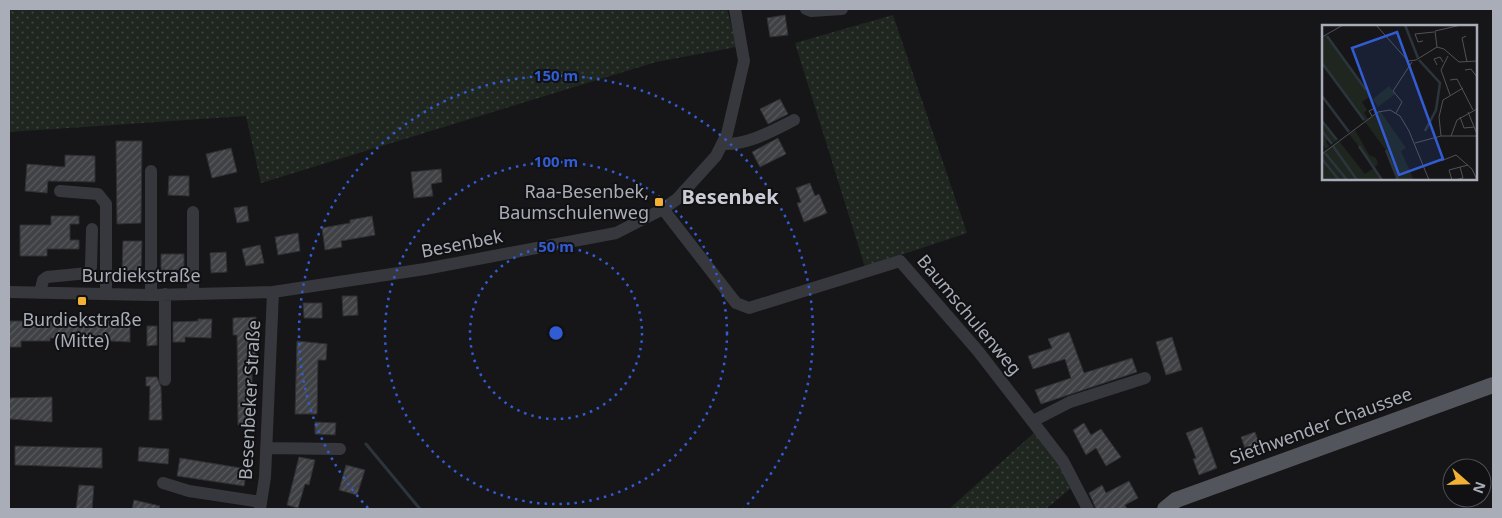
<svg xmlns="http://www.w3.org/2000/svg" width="1502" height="518" viewBox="0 0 1502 518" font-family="'Noto Sans',sans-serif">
  <defs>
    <pattern id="grass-dots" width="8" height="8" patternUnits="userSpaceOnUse" patternTransform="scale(1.25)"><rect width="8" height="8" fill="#1e261f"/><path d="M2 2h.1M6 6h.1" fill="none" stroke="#3c433d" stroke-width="1.8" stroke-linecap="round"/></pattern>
    <pattern id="building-hatch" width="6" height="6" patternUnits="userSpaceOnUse" patternTransform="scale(1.25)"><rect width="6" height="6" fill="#404145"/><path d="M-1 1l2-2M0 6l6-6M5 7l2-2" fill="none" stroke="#595a5e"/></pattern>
  </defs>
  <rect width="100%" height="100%" fill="#161618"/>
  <path fill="url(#grass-dots)" d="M9,9H727L737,47L656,62L261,183L246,116L9,132Z
    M893,15L967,233L865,267L795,43Z
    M1035,432L1057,461L1071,488L1046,509H949Z"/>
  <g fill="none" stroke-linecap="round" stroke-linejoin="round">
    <path stroke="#2c353c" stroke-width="3" d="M366,444L420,509"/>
  </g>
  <path fill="url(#building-hatch)" stroke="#303034" d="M785,15L788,35L770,37L767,18Z
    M780,99L788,114L768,124L760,109Z
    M778,138L786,154L760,167L752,152Z
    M116,141H142L141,223L117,224Z
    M231,148L237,172L212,178L206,154Z
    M65,155L95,156V182L48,181L47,193L25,191L27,164L65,167Z
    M441,169L442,182L431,184L433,196L414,198L411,172Z
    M169,176H189V196L168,195Z
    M810,183L815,196L819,194L827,213L804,222L797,203L801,202L796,188Z
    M247,206L249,221L237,223L234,208Z
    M51,216H79V224H70V240H79V249H47V256H20V225H51Z
    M372,216L375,235L341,241L342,247L325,250L322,228L350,223V220Z
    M298,233L300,251L278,255L275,237Z
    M123,241H142L141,270L122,271Z
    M260,245L264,263L246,266L242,249Z
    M226,252L227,272L211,273L210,253Z
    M161,254H184V270H161Z
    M342,296H357L358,315L343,316Z
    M303,303H322V318H304Z
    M256,317V366H252V425H238L237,335H233V318Z
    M198,319H212L211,338L185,337V342H173V322L198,321Z
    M9,321H130V342L50,338V341H21V347H9Z
    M147,326H157V345L147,346Z
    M1069,332L1084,373L1132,358L1137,372L1041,404L1035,390L1071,378L1065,359L1033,369L1028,356L1052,348L1048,339Z
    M1172,337L1182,370L1166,375L1156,342Z
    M297,341L327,344L326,360H318L317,414H295Z
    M146,377H157L161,387L162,420H149L150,386H146Z
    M52,397V422L9,419V398Z
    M315,422L336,423L335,435L315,434Z
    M1084,423L1091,435L1101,429L1121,457L1106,466L1096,448L1086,455L1073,430Z
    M1202,427L1217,468L1199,475L1193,459L1196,458L1186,433Z
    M1255,432L1261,449L1247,454L1241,437Z
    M15,446L102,448V468L15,465Z
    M139,447L169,449L168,464L138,461Z
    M299,457L315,460L309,485L305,484L298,508L287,505Z
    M180,458L247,469L244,486L177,476Z
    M346,465L365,470L357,495L339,490Z
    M1129,481L1138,498L1125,505L1127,509H1096L1089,493L1102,485L1106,493Z
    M79,485L94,486L92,509H76Z
    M134,500L160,506L159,509H132Z"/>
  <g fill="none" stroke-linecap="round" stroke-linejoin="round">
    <path stroke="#37383d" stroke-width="12" d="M806,9L811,11L842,9
      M722,144C748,145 770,132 794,120
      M151,171V295
      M60,191L98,194L106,204V294
      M663,209L736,303L749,308L900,261L978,351L1063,461L1088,509
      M193,212V294
      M9,292L151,295L273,292L425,269L616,233L663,209L677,199L716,156L727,134L744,61L735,9
      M40,293L43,280L47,277L88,273L91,267L92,229
      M165,380V294
      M1033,421L1070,402L1145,378
      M266,448L340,449
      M163,483L189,491L261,502
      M260,509L265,477L273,292"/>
    <path stroke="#53555c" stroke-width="16" d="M1165,509L1176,500L1493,385"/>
  </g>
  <g fill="none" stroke="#325cd3" stroke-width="2.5" stroke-dasharray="2.5 5">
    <circle cx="556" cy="333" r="86"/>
    <circle cx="556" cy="333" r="171"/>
    <path d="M368 508A257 257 0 1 1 744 508"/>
  </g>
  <g fill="#f2b134" stroke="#111113" stroke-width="2">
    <rect x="654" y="197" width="10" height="10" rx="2.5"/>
    <rect x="77" y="296" width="10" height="10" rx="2.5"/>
  </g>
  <g text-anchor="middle" stroke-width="4" stroke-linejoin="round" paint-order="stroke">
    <g font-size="18" fill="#a8adb8" stroke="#111113" text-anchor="end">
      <text x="649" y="198">Raa-Besenbek,<tspan x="649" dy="21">Baumschulenweg</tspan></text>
      <text x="82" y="326" text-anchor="middle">Burdiekstraße<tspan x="82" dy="21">(Mitte)</tspan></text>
    </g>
    <g font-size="18" fill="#a8adb8" stroke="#111113">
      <text transform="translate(462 244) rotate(-11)" y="6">Besenbek</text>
      <text x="141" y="282">Burdiekstraße</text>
      <text transform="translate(969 315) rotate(50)" y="6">Baumschulenweg</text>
      <text transform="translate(250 400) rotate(-87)" y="6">Besenbeker Straße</text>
      <text transform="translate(1321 426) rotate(-20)" y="6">Siethwender Chaussee</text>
    </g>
    <g font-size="20" font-weight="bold" fill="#c9ccd4" stroke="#111113">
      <text x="730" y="204">Besenbek</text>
    </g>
  </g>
  <g transform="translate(1322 25)">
    <rect width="155" height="155" fill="#161618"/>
    <path d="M4,10L49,71L40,77L45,85L42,88L46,94L42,96L0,38V13ZM67,61L73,69L56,82L51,74ZM58,86L84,123L79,126L92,155H76L67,134L69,132L43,97ZM0,96L15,115L10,119L6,114L4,117L7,121L4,124L0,118ZM33,105L47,130L54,133L56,139L53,142L27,109ZM17,116L43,149L53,142L60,155H0V129Z" fill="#1e261f"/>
    <path fill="none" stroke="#2c353c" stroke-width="2.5" d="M83,0L96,33M5,11L44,65M97,35L118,58L114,85L103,106M0,38L42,95M0,71L27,107M0,96L15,115M0,106L10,119M11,121L35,155M37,121L60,155M64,125L76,155M3,128L25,155M0,134L17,155"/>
    <path fill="none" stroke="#505258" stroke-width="1" d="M54,0L86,36L94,35L115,22L122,24L137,37L155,36M144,11L140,13L145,37M0,12L21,0M101,16L96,17L93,9L112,7M115,22L113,6L139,0M126,31L119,45L128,70M115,40L112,34L118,32L121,37M143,45L149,44L155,52M128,55L135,54L151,85M50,77L53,83L47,86L50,91M146,87L155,109M74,88L80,77L71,66L90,37M138,92L142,103L152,102M119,111L117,92L121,75L141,63M129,111L135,95L155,84M93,118L119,111H155M0,129L56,87L68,85L78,91L87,106L107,155M119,136L134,130L150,144L155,155M130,155L127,145L146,140M133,155L141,153L138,142"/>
    <path fill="#325cd3" fill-opacity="0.15" stroke="#325cd3" stroke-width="2.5" d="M75,7L121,134L77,150L30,23Z"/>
    <rect width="155" height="155" fill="none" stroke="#a8adb8" stroke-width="2.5"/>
  </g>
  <circle cx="556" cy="333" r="8" fill="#325cd3" stroke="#111113" stroke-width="2.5"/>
  <g font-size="15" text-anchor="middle" font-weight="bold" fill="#325cd3" stroke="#111113" stroke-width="4" stroke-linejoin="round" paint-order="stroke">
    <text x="556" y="81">150 m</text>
    <text x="556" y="167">100 m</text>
    <text x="556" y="252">50 m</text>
  </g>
  <rect width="1502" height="518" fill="none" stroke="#a8adb8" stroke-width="20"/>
  <g transform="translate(1467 483) rotate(110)"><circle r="24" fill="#111113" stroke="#4d4f55"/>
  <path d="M0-4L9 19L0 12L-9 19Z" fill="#f2b134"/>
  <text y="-8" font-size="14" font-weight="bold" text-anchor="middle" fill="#a8adb8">N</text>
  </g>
</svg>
